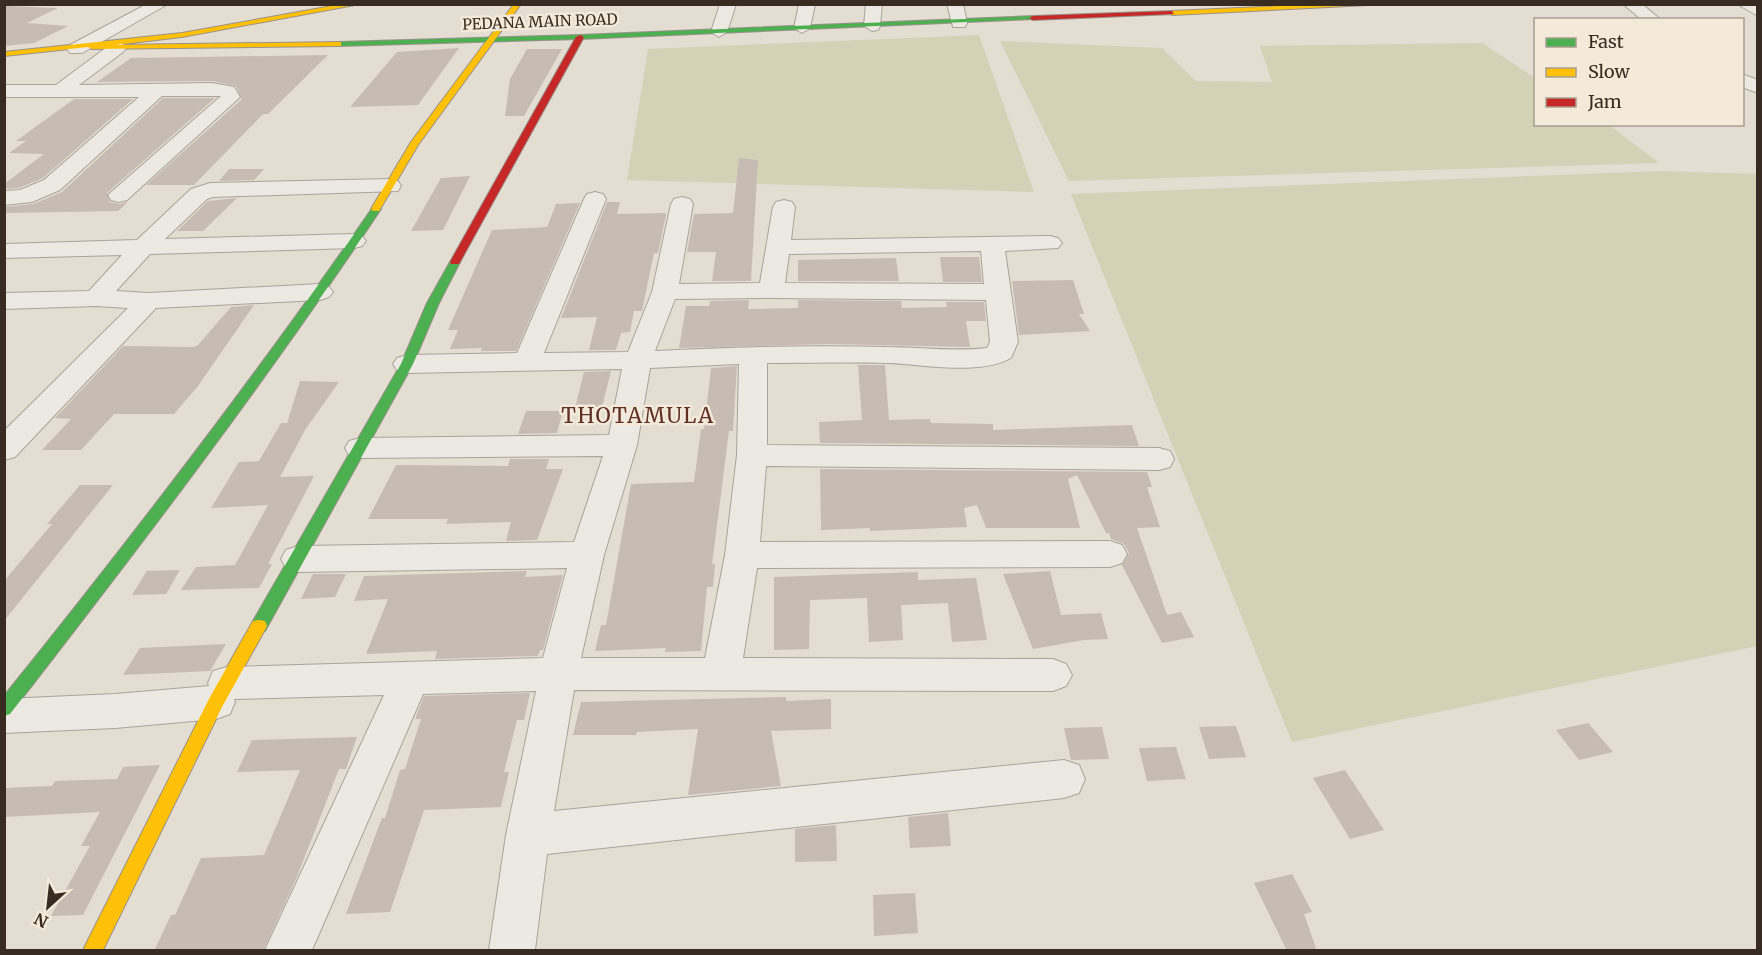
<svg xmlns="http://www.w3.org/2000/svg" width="1762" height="955" viewBox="0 0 1762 955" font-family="Merriweather,serif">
  <rect width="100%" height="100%" fill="#e3ddd2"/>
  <path fill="#d3d1b6" d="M979,35L1034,192L627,180L648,49Z
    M1000,41L1162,48L1196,81L1272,82L1260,46L1482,43L1535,78L1536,124L1609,125L1659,163L1069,181Z
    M1660,171L1757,174V646L1292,742L1071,194Z"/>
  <path fill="#c7bcb3" d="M4,6L58,8L27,23L68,26L34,43L4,46Z
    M459,48L418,105L350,107L397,52Z
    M527,49H562L524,116H505L510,79Z
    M328,55L268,114H263L194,185H146L242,99L236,86L212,81L97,82L131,58Z
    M163,98H215L107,193L110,202L120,204L128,202L118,211L4,213V207L33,204L62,192Z
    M74,99H133L43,178L19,188L4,189V184L44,154L9,153L26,141H16Z
    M739,158L758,160L751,281H712L716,252H687L694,214L733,213Z
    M229,169H264L254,180L219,181Z
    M470,176L443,230L411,231L441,178Z
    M237,198L203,231H177L208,201Z
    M607,202H620L617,214L666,213V215L658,253H654L642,311H634L630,332L621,333L616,350H589L597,317L561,318Z
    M580,203L516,351H481L482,348L450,349L458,330H448L492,230L547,227L556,204Z
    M940,257H979L982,282H943Z
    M896,258L899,281H798V260Z
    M1073,280L1084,314H1079L1090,331L1019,335L1012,281Z
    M749,300L748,309L798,308V300L901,301L902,308L947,307L946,302H984L986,321H966L970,347L828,344L679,348L686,306H709L710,301Z
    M254,305L198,386L174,414H114L81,450H42L71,419L55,418L123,346L194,347L198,345L231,307Z
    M858,365H885L889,420L930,419L931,423L993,424V430L1132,425L1139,446L820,443L819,422L862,420Z
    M737,366L733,431H729L712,564H715L713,587H707L701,651L665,652L666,648L595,651L601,625H606L631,484L694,482L701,429H704L711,368Z
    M611,371L602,407L575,408L584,372Z
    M300,381L339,382L305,430L280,477L314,476L268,564H272L259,588L181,590L196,567L235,565L268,505L211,508L239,462L259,461L281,423H287Z
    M526,411H563L557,433L518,434Z
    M510,459H549L546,469H563L537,540L506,541L511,522L446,524L448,519H368L396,465L508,466Z
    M820,469L1147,472L1152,487H1147L1160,527L1137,528L1167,615L1181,612L1194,637L1162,643L1122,565L1129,553L1124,544L1111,539L1109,533H1106L1077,475L1068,479L1080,528H986L977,505L964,508L967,527L870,531V528L821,530Z
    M80,485H113L4,621V581L52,524H47Z
    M180,570L166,594L132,595L147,571Z
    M527,571L525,577L563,575L543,650H540L538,656L435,659L437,651L366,654L388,599L354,601L364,576Z
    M1050,571L1061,615L1101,613L1108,639L1084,640L1033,649L1003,574Z
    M918,572V580L976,578L987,640L952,642L948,603L901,605L903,640L869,642L867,598L810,600L809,649L774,650V577Z
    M313,574H346L335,597L301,599Z
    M226,644L210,671L123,675L140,648Z
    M530,693L524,720H517L504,772H509L501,807L424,810L390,912L346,914L382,818H385L400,770L405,769L421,719H415L424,696Z
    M786,697V701L831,699V729L771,731L781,786L688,795L698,729L637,732L636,735H573L581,702Z
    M1588,723L1613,752L1579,760L1556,730Z
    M1236,726L1246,757L1209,759L1199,727Z
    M1102,727L1109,759L1071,760L1064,728Z
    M357,737L346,769H339L296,879L263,951H154L171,915H175L201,858L264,855L300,770L237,772L252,740Z
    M1176,747L1186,779L1147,781L1139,748Z
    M160,765L83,915L51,916L90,846H81L100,812L4,817V788L52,786L55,781L117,779L123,767Z
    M1345,770L1384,830L1350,839L1313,778Z
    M948,813L951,846L910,848L908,817Z
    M836,825L837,861L795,862V829Z
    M1292,874L1312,912L1304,914L1317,951H1287L1254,883Z
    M915,893L918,933L874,936L873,895Z"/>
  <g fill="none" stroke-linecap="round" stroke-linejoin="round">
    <defs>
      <path id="street" d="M147,4H168L82,53H70L67,49L70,45Z
        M720,4H736L727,32L719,37L711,32Z
        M799,4H815L810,28L802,33L794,28Z
        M866,4H882L880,26L878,30L872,31L864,26Z
        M947,4H963L967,23L965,27H953Z
        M1623,4H1642L1661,20H1642Z
        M1737,4H1758V16Z
        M117,43L123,44L126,48L123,52L79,85L212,83L234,87L240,97L127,200L119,202L111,200L108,195L221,96H162L60,190L32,202L4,205V191L20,190L44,180L139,97H4V85H56L111,44Z
        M1742,74L1758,80V93L1742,87Z
        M390,179L398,181L401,186L398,191L213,197L207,199L165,239L354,234L362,236L366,241L362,246L354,248L150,254L116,291L149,293L320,284L329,287L333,292L329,297L320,300L156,308L15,457L4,460V431L128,308L96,306L4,309V293L89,291L122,255L4,258V244L137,240L191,189L210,183Z
        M595,192L603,194L606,199L544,353L628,352L652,292L671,204L674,199L682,197L690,199L693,204L679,284L760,283L773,207L776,202L784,200L792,202L795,207L791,240L1050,236L1058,238L1062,243L1058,248L1005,251L1018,342L1011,358C979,376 923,364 887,363C847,362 807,363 767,363V445L1159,448L1170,451L1174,459L1170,467L1159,470L766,466L760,542L1110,541L1122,545L1127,554L1122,563L1110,567L757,568L743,658L1053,659L1066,664L1072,675L1066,686L1053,691L574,690L554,811L1064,760L1079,765L1085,779L1079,793L1064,798L547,854L535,950H489L506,835L536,691L423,694L312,950H265L384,695L234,699L235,702L230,714L216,719L115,728L4,733V699L115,694L209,686L208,683L213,671L227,667L543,658L567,568L298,572L286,568L281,559L286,550L298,546L574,542L603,456L360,458L349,455L345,448L349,441L360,438L609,435L622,369L407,373L397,370L393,364L397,358L407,355L517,353L584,199L587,194ZM981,251L984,284L785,283L789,254ZM771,298L986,300L990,342L987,348C954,352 920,347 886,347C809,345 732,347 655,351L675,299ZM739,364L737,455L725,555L705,658H581L604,555L637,445L650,368Z"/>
      <path id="fast" d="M1033,16L1037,18L1035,19L580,39L338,46L334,44L338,42L580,35Z
        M376,206L381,209C265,383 138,549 10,714L4,716V696C132,537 257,375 373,207Z
        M455,259L460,262L439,303L413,364L265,631L259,632L253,631L251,626L253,621L401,364L427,303L450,262Z"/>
      <path id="slow" d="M343,4H360L182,37L114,45L341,42V46H338L92,49L88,47L4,56V52L182,33Z
        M514,4H521L418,145L379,211H373L371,209L411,142Z
        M1324,4H1387L1172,15L1169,13L1172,11Z
        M259,620L265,621L267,626L222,707L103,950H83L210,697L253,621Z"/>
      <path id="jam" d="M1172,11L1174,14L1033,20L1029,18L1033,16Z
        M580,35L584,37L460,262L459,264H451L450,262L576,37Z"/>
    </defs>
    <use href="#street" stroke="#a9a39a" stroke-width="2"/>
    <use href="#fast" stroke="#99928a" stroke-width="2"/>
    <use href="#slow" stroke="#99928a" stroke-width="2"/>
    <use href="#jam" stroke="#99928a" stroke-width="2"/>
    <use href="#street" fill="#ece9e2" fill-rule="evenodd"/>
    <use href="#fast" fill="#4caf50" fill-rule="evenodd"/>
    <use href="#slow" fill="#ffc107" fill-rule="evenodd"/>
    <use href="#jam" fill="#c62828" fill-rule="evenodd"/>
  </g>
  <g text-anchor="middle" stroke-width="5" stroke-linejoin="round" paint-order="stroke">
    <g font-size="15" fill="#382b22" stroke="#f3eada">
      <text transform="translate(540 22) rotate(-2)" y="5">PEDANA MAIN ROAD</text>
    </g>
    <g font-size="21" letter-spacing="1.5" fill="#602f26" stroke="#f3eada">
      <text x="638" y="423">THOTAMULA</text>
    </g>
  </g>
  <rect width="1762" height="955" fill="none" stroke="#382b22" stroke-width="12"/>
  <rect x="1534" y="18" width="210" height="108" fill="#f3eada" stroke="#a89e90" stroke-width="1.5"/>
  <rect x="1546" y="38" width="30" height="9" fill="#4caf50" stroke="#a89e90" stroke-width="1.5"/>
  <text x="1588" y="48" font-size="18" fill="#382b22">Fast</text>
  <rect x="1546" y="68" width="30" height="9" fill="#ffc107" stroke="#a89e90" stroke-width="1.5"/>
  <text x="1588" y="78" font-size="18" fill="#382b22">Slow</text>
  <rect x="1546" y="98" width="30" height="9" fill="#c62828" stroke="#a89e90" stroke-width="1.5"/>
  <text x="1588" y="108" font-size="18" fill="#382b22">Jam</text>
  <g transform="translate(48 907) rotate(207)" stroke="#f3eada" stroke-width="4.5" paint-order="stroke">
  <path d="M0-4.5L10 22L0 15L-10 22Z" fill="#382b22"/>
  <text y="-9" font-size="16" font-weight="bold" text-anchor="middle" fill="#382b22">N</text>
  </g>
</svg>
